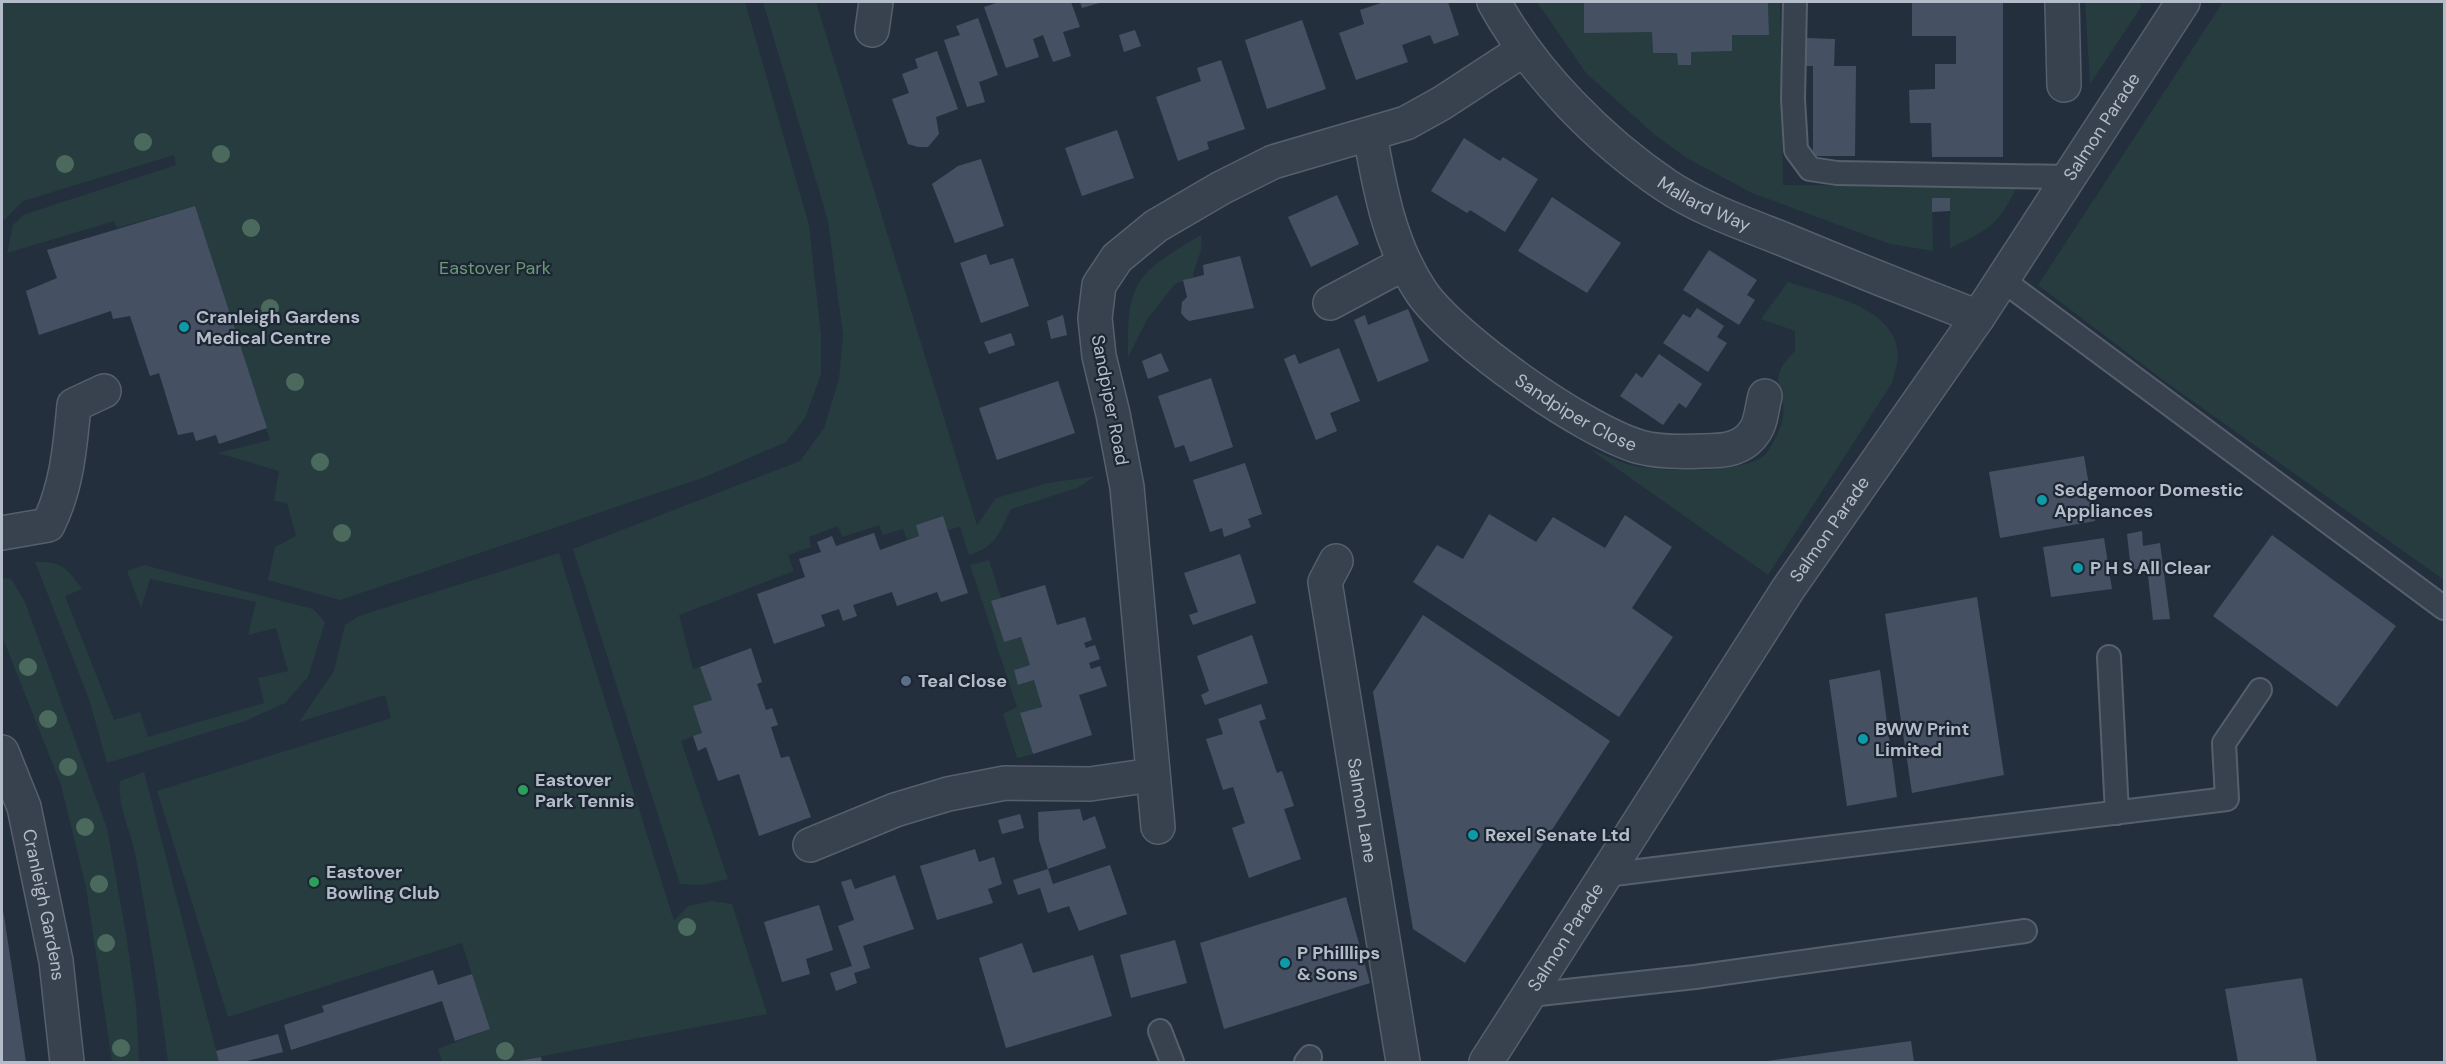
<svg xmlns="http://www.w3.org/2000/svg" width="2446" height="1064" viewBox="0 0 2446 1064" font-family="'DM Sans',sans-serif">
  <rect width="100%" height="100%" fill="#242f3e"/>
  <path fill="#263c3f" d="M2,2H745L809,225L821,335V374L805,418L786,442L705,477L340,600L268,580L275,547L296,536L287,503L274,501L279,471L218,453L270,440L195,206L117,228L114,221L7,253L13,225L23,215L176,165L174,155L23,201L2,222Z
    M763,2H816L977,525L996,498L1048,483L1096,476L1077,488L1011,509C999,533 997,546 969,555L960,527L947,530L942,516L916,525L919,536L907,540L903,529L883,535L879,525L842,537L838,526L809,537L811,547L788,555L794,571L679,615L693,669L700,667L712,700L693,706L702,733L681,741L728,879L702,885L680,884L573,549L800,461L824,428L839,379L843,335L828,221Z
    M1537,2H1584L1585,32H1652L1653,53H1677L1678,65L1691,64V52L1732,51V35L1769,34L1768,2H1780L1783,185L2017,187C1998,225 1989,230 1950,248V198H1932L1933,251L1890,244L1752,193L1685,157L1655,135L1586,73Z
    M2085,2H2140L2141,7L2090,84Z
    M2223,2H2444V580L2163,380L2038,285Z
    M1201,235C1204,253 1195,261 1193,277L1175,284L1148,318L1128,357C1127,279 1136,274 1201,235Z
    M1788,282C1826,295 1896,306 1898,355C1898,364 1894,375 1892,383L1768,575L1588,448C1601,453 1614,460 1627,464C1654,472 1744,475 1766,454C1771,448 1778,433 1781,426C1792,391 1760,385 1795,351V331L1761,319Z
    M559,553L674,921L688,906L712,901L732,904L767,1014L511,1062H442L438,1049L489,1029L462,943L228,1017L157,791L391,718L385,695L299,722L334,671L345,625L359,616Z
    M989,560L1001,598L991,602L1004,642L1021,637L1030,665L1014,670L1019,685L1034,680L1042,707L1020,714L1033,754L1017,758L1003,714L1017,707L970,565Z
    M35,562C61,561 67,567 82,589L65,596L114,720L140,712L148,737L264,703L258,678L288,671L276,628L248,635L256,602L150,579L141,608L127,571L144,565L313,609L325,622L308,677L285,703L245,721L107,763L89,699Z
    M2,578L11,579L25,602L107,828L126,934L136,1004L139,1062H112L86,887L61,785L2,636Z
    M144,772L219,1062H168C159,992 148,923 135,853C130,831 117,803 120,781Z"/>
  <path fill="#455162" d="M999,2H1071L1080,27L1063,32L1071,56L1053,62L1043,35L1033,39L1039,57L1006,68L984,7Z
    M1080,2H1103L1082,8Z
    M1384,2H1448L1459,35L1434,44L1430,35L1402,45L1408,62L1356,80L1339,33L1364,24L1360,10Z
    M1584,2H1768L1769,35H1732V51L1691,52V65H1678L1677,53H1653L1652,32L1584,33Z
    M1912,2H2003V157H1932L1931,123H1910L1909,90L1935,89V64H1956V36H1912Z
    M978,18L998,75L979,82L985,102L967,107L944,40L960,35L956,26Z
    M1302,20L1326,89L1267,109L1245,40Z
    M1135,30L1141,46L1124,52L1119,35Z
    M1805,38L1835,39L1834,66H1856L1855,156H1813V66H1804Z
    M937,51L958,109L936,117L939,134L928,147H918L908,144L892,99L909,93L902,74L918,68L915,59Z
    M1221,60L1245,129L1207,142L1209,149L1178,161L1156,97L1201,81L1197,68Z
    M1117,130L1134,178L1082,196L1065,148Z
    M1464,138L1500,161L1503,157L1538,179L1505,232L1470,210L1467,213L1431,191Z
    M981,159L1004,226L955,243L932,184L958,166Z
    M1337,195L1359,244L1311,267L1288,217Z
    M1552,197L1621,243L1587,293L1518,251Z
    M1932,198H1950V211L1932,212Z
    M195,206L267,428L219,444L216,435L196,441L193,432L178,435L159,373L150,376L130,316L113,319L111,311L39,335L26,291L57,278L47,250Z
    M1709,250L1757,280L1747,295L1755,300L1739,325L1683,290Z
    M986,254L990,265L1013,258L1029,306L981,323L960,263Z
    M1240,256L1254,308L1189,321L1185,318L1181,313L1182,302L1187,297L1183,280L1204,275L1203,265Z
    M1697,308L1724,326L1717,337L1727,343L1708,372L1663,343L1683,314L1690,318Z
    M1408,309L1429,361L1378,382L1354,320L1365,315L1368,325Z
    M1063,315L1067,335L1051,339L1047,321Z
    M1011,333L1015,345L989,354L984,342Z
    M1339,348L1360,401L1330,413L1337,431L1316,440L1284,359L1295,354L1299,364Z
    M1161,353L1169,371L1148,379L1142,361Z
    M1659,354L1702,384L1686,408L1679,403L1663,425L1620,396L1636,373L1642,378Z
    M1211,378L1233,447L1190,462L1184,445L1175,448L1158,396Z
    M1058,381L1075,433L997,460L979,408Z
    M2084,456L2095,521L2000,538L1989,472Z
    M1245,463L1262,514L1248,519L1251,527L1224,537L1222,528L1210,532L1193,480Z
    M1489,514L1536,542L1553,517L1605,548L1625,515L1672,547L1632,608L1673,637L1619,717L1413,582L1437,545L1463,559Z
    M943,516L968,593L941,602L937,592L897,606L892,592L853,605L857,616L843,621L839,609L821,615L825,626L774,644L757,594L805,577L799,559L821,552L817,542L832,536L836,546L874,533L880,550L919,536L916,525Z
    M2142,531L2143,546L2160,543L2170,619L2153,620L2147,567L2131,570L2127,534Z
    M2272,535L2396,626L2337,707L2213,616Z
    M2104,538L2112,589L2051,597L2043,547Z
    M1240,554L1256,603L1193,625L1189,615L1198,612L1184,573Z
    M1045,585L1057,625L1085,617L1092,640L1084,643L1086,648L1095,645L1100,659L1089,663L1091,669L1100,666L1107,686L1079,695L1092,735L1033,754L1020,713L1042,707L1034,680L1018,685L1014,670L1030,665L1021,637L1004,642L991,601Z
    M1977,597L2004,775L1912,793L1885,614Z
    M1423,615L1610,741L1465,963L1413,929L1373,692Z
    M1252,635L1268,683L1205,705L1201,695L1209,691L1197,656Z
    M751,648L762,682L757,684L766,710L772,708L778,725L771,727L781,758L789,756L811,817L759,836L739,774L718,781L706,747L698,751L693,736L702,733L693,706L712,700L700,667Z
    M1880,670L1897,797L1847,806L1829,680Z
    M1261,704L1266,719L1259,721L1277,773L1282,771L1294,806L1284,809L1301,859L1249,878L1232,828L1245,823L1233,787L1223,790L1206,739L1223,734L1218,719Z
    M1080,809L1083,821L1095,816L1106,848L1048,869L1039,840L1038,812Z
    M1020,814L1024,828L1002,834L998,820Z
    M975,849L979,862L994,857L1002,884L988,889L993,903L937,920L920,866Z
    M1110,865L1127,914L1079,931L1069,906L1048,913L1040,888L1018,895L1013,880L1048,869L1053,884Z
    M895,875L914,929L863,946L870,968L854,973L857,983L836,991L830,973L852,966L838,926L854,920L841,882L851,879L855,889Z
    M1346,897L1370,983L1224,1029L1200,943Z
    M819,905L833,950L806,959L810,974L782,982L764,922Z
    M2,907L4,916L26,1062H2Z
    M1175,940L1187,983L1131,998L1120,955Z
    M1022,943L1033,973L1093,955L1112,1016L1006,1048L979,958Z
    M433,970L438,985L472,974L490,1029L455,1041L442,1001L291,1050L284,1025L324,1012L322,1006Z
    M2302,978L2317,1062H2238L2225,989Z
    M278,1034L283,1052L243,1062H219L216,1051Z
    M1911,1041L1914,1062H1767V1061Z
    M541,1057L542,1062H517V1061Z"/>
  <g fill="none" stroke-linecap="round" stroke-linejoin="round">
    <defs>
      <path id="service" d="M1795,2L1793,99L1796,150L1810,169L1837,173L2068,177
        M2001,279L2444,608
        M2109,657L2117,813
        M1606,875L2227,799L2224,743L2260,690
        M1530,995L1695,977L2025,931
        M1160,1031L1172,1062
        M1306,1062L1310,1057"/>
      <g id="minor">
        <path id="s1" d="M1494,2C1533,73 1600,141 1667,186C1702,209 1745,224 1783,239C1848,266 1913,292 1978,317"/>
        <path d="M2062,2L2064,85"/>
        <path d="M872,30L876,2"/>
        <path id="s2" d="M1370,135C1380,190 1390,246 1422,293C1455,340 1584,431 1640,447C1659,452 1683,452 1703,451C1723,451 1743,450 1755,431C1761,423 1762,407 1765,396"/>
        <path d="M1330,303L1405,263"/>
        <path d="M2,533L48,525C67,487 70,447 74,405L104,391"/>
        <path id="s3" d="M1336,561L1325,582L1403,1062"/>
        <path id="s4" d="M2,752L24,807L56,961L67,1062"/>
        <path d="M1158,827L1127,487L1113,414L1099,356L1095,318L1099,285L1117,258L1156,226L1221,188L1273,162L1406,123L1442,103L1523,50"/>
        <path d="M810,845L895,810L948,794L1005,783L1090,784L1152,775"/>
        <path id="s5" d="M1486,1062L1788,589L1978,317L2183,2"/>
      </g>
    </defs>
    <use href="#service" stroke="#565f6c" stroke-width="26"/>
    <use href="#minor" stroke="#565f6c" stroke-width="36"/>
    <use href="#service" stroke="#38414e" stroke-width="22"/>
    <use href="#minor" stroke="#38414e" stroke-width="33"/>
  </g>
  <g fill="#4b6a5d">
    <circle cx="143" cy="142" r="9"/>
    <circle cx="221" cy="154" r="9"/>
    <circle cx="65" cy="164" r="9"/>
    <circle cx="251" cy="228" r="9"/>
    <circle cx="270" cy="308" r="9"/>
    <circle cx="295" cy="382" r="9"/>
    <circle cx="320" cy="462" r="9"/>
    <circle cx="342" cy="533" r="9"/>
    <circle cx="28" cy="667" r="9"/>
    <circle cx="48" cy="719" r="9"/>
    <circle cx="68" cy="767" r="9"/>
    <circle cx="85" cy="827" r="9"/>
    <circle cx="99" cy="884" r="9"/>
    <circle cx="687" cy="927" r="9"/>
    <circle cx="106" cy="943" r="9"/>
    <circle cx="121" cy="1048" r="9"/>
    <circle cx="505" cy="1051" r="9"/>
  </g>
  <g fill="#0f9aa8" stroke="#1d2633" stroke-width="2">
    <circle cx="184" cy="327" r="6"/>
    <circle cx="2042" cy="500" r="6"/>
    <circle cx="2078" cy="568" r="6"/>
    <circle cx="1863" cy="739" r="6"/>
    <circle cx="1473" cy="835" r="6"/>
    <circle cx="1285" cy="963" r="6"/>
  </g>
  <circle fill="#5c6f8a" stroke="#1d2633" stroke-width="2" cx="906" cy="681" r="6"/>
  <g fill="#2e9e5b" stroke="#1d2633" stroke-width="2">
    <circle cx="523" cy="790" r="6"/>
    <circle cx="314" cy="882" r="6"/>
  </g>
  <g text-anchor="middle" stroke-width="4.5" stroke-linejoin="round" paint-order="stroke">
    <g font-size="18" fill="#b4bcc9" stroke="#1d2633">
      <text dy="6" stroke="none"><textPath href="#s5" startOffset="1120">Salmon Parade</textPath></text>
      <text dy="6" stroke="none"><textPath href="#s1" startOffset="296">Mallard Way</textPath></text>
      <text transform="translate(1110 400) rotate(79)" y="6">Sandpiper Road</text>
      <text dy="6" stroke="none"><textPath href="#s2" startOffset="364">Sandpiper Close</textPath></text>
      <text dy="6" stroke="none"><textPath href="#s5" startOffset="634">Salmon Parade</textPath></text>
      <text dy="6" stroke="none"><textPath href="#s3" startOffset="255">Salmon Lane</textPath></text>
      <text dy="6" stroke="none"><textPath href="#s4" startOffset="159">Cranleigh Gardens</textPath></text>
      <text dy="6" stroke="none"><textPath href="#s5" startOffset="148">Salmon Parade</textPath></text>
    </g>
    <g font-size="18" fill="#6b9a76" stroke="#1d2633">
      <text x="495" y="274">Eastover Park</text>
    </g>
    <g font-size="18" font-weight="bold" fill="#b4bcc9" stroke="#1d2633" text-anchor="start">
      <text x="196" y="323">Cranleigh Gardens<tspan x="196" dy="21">Medical Centre</tspan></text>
      <text x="2054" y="496">Sedgemoor Domestic<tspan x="2054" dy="21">Appliances</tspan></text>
      <text x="2090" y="574">P H S All Clear</text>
      <text x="918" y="687">Teal Close</text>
      <text x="1875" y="735">BWW Print<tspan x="1875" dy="21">Limited</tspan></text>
      <text x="535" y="786">Eastover<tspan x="535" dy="21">Park Tennis</tspan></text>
      <text x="1485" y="841">Rexel Senate Ltd</text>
      <text x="326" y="878">Eastover<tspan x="326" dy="21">Bowling Club</tspan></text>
      <text x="1297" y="959">P Philllips<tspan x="1297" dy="21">&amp; Sons</tspan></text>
    </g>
  </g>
  <rect width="2446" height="1064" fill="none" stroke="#b4bcc9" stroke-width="6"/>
</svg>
